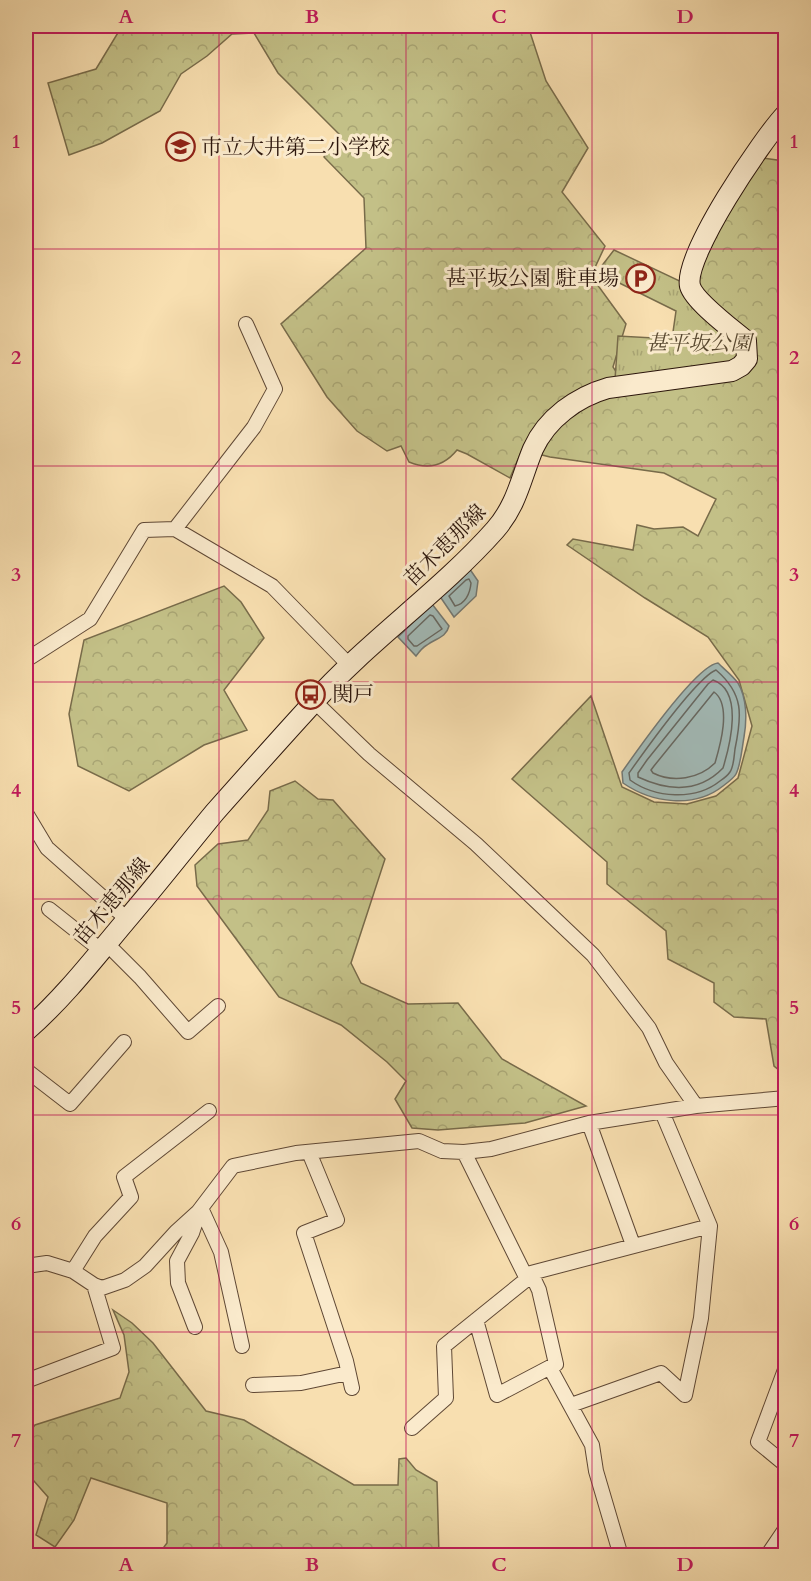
<svg xmlns="http://www.w3.org/2000/svg" width="811" height="1581" viewBox="0 0 811 1581" font-family="Cardo,'Noto Serif JP',serif">
  <defs>
    <pattern id="forest-crowns" width="20" height="18" patternUnits="userSpaceOnUse" patternTransform="scale(1.5)"><rect width="20" height="18" fill="#c3c087"/><path d="M2 6a3 3 0 1 1 6 0M12 15a3 3 0 1 1 6 0" fill="none" stroke="#a8a473"/></pattern>
    <pattern id="park-tufts" width="24" height="20" patternUnits="userSpaceOnUse" patternTransform="scale(1.5)"><rect width="24" height="20" fill="#c3c087"/><path d="M3 7l-1-3M5 7V3M7 7l1-3M15 17l-1-3M17 17v-4M19 17l1-3" fill="none" stroke="#a8a473"/></pattern>
  </defs>
  <rect width="100%" height="100%" fill="#f8dfb0"/>
  <filter id="stains"><feTurbulence type="fractalNoise" baseFrequency=".00333" numOctaves="4"/><feColorMatrix values="0 0 0 0 .2 0 0 0 0 .09 0 0 0 0 .02 0 0 0 .5 -.17"/></filter>
  <radialGradient id="worn" r=".72"><stop offset=".6" stop-color="#630" stop-opacity="0"/><stop offset="1" stop-color="#630" stop-opacity=".3"/></radialGradient>
  <path fill="url(#forest-crowns)" stroke="#786b4a" stroke-width="1.5" d="M122,26H528L546,81L588,148L562,192L605,246L591,276L626,324L613,367L627,389L689,382V313L708,243L763,158L784,161L785,1075L774,1066L766,1019L734,1017L714,1002V983L668,959L666,931L607,884V862L512,779L591,696L622,787L654,802L687,804L716,796L738,778L752,726L739,680L708,637L645,598L567,545L573,539L633,550L637,525L654,529L683,527L698,536L716,499L664,473L550,457L522,450L510,478L467,454L457,450C444,466 428,470 409,462L401,446L387,451L357,431L327,397L281,324L366,248L364,198L324,157L340,135L278,73L254,33L232,34L207,56L181,74L160,111L102,143L69,155L48,83L96,69Z
    M224,586L241,602L264,638L224,690L247,730L204,745L129,791L78,766L69,714L84,640Z
    M295,781L318,799L333,800L385,859L351,963L361,983L408,1004L458,1003L502,1059L586,1106L525,1123L438,1130L412,1128L395,1099L406,1081L387,1062L341,1025L279,997L197,886L195,865L218,844L248,840L268,810L270,791Z
    M113,1310L132,1323L153,1343L206,1411L244,1420L354,1485H398L399,1459L406,1458L416,1470L437,1482L439,1555H158L167,1543V1503L91,1478L74,1520L55,1547L36,1535L48,1497L26,1472V1436L35,1425L120,1398L129,1372L124,1335Z"/>
  <path fill="url(#park-tufts)" stroke="#786b4a" stroke-width="1.5" d="M614,250L684,283L739,343L742,352L736,363L615,380L618,336L672,339L676,311L597,272Z"/>
  <path fill="#a2bab7" stroke="#737873" stroke-width="1.5" d="M469,568L478,581L476,596L454,617L439,595Z
    M432,604L449,626C446,638 436,638 427,645C423,647 419,652 416,656L398,637Z
    M718,663C724,669 733,676 738,683C747,698 747,720 744,737C742,748 741,764 736,774C734,778 727,783 723,786C694,809 652,803 623,783L622,772C636,752 697,665 718,663Z"/>
  <g fill="none" stroke-linecap="round" stroke-linejoin="round">
    <path stroke="#676862" stroke-width="1.5" d="M469,579L471,583C470,594 465,604 455,606L449,596L466,580Z
      M430,615L433,616L442,629L417,646H414L408,639V636Z
      M716,670C744,694 742,715 735,749C734,756 734,766 730,772C728,775 723,779 720,781C695,801 655,798 630,780L629,773C644,752 696,678 716,670Z
      M713,680C744,691 730,745 723,768C699,793 668,791 638,777V773L647,760L708,684Z
      M714,692C732,705 720,746 715,763C699,779 673,783 653,773L651,770L654,766Z"/>
    <defs>
      <path id="minor" d="M786,80V82
        M175,529L254,427L275,389L246,324
        M26,660L90,619L144,530L175,529L272,586L349,665
        M314,701L369,754L476,844L593,955L649,1028L666,1063L696,1106
        M26,813L47,848L127,919
        M49,909L102,951
        M108,945L140,977L188,1032L218,1006
        M26,1070L70,1104L124,1042
        M662,1112L710,1226L701,1318L685,1395
        M589,1123L633,1245
        M309,1152L337,1220L304,1233L346,1361L352,1388
        M464,1152L527,1279
        M201,1208L221,1252L242,1346
        M26,1266L47,1263L73,1271L94,1285L102,1288L125,1280L145,1266L176,1232L198,1212L233,1166L296,1153L419,1141L442,1151L464,1152L491,1149L589,1123L696,1106L786,1098
        M73,1271L95,1236L131,1197L124,1177L209,1111
        M476,1320L497,1395L556,1364L539,1290L531,1273
        M195,1327L178,1283L177,1261L192,1233L199,1212
        M786,1367L758,1442L786,1465
        M550,1368L592,1445L596,1471L621,1556
        M26,1381L113,1348L94,1285
        M253,1385L301,1383L348,1373
        M571,1405L661,1373L685,1395
        M412,1428L446,1398L444,1346L527,1279L531,1273L710,1226
        M26,1555V1556
        M767,1556L786,1528"/>
      <path id="secondary" d="M26,1031C65,997 96,956 129,917C158,883 186,847 215,812C247,776 279,740 312,704C368,641 439,593 495,530C517,505 521,478 533,449C547,418 577,397 608,388L732,371L741,366L747,359L746,341C733,330 694,301 690,286C683,256 763,138 786,114"/>
    </defs>
    <use href="#minor" stroke="#5f4835" stroke-width="16"/>
    <use href="#secondary" stroke="#2c160c" stroke-width="22"/>
    <use href="#minor" stroke="#faeacc" stroke-width="14"/>
    <use href="#secondary" stroke="#faeacc" stroke-width="20"/>
  </g>
  <path fill="none" stroke="#c2185b" stroke-width="1.5" stroke-opacity="0.55" d="M219,26V1556M406,26V1556M592,26V1556M26,249H786M26,466H786M26,682H786M26,899H786M26,1115H786M26,1332H786"/>
  <defs>
    <symbol id="school-ring" viewBox="-11 -11 22 22"><circle r="9.5" fill="#faeacc" stroke="#8f2418" stroke-width="1.5"/><path d="M0-5L7-2L0 1L-7-2ZM-4 1L0 2.5L4 1V4Q0 6-4 4Z" fill="#8f2418"/></symbol>
    <symbol id="parking-ring" viewBox="-11 -11 22 22"><circle r="9.5" fill="#faeacc" stroke="#8f2418" stroke-width="1.5"/><path d="M-3.5-5.5H1a3.5 3.5 0 0 1 0 7H-1V5.5H-3.5ZM-1-3.4V-.6H.8a1.4 1.4 0 0 0 0-2.8Z" fill="#8f2418"/></symbol>
    <symbol id="bus-ring" viewBox="-11 -11 22 22"><circle r="9.5" fill="#faeacc" stroke="#8f2418" stroke-width="1.5"/><path d="M-5-6H5V4H4V6H2V4H-2V6H-4V4H-5ZM-3.5-4V0h7V-4ZM-3.5 1.2v1.5H-2V1.2ZM2 1.2v1.5H3.5V1.2Z" fill="#8f2418"/></symbol>
  </defs>
  <g fill-rule="evenodd">
    <use href="#school-ring" x="164" y="130" width="33" height="33"/>
    <use href="#parking-ring" x="624" y="262" width="33" height="33"/>
    <use href="#bus-ring" x="294" y="678" width="33" height="33"/>
  </g>
  <g text-anchor="middle" stroke-width="6" stroke-linejoin="round" paint-order="stroke">
    <g font-size="21" fill="#2c160c" stroke="#faeacc" text-anchor="start">
      <text x="201" y="154">市立大井第二小学校</text>
      <text x="619" y="285" text-anchor="end">甚平坂公園 駐車場</text>
      <text x="332" y="701">関戸</text>
    </g>
    <g font-size="21" font-style="italic" fill="#594931" stroke="#faeacc">
      <text x="699" y="350">甚平坂公園</text>
    </g>
    <g font-size="21" fill="#2c160c" stroke="#faeacc">
      <text transform="translate(445 545) rotate(-45)" y="7">苗木恵那線</text>
      <text transform="translate(112 901) rotate(-50)" y="7">苗木恵那線</text>
    </g>
  </g>
  <rect width="811" height="1581" fill="none" stroke="#f8dfb0" stroke-width="66"/>
  <rect x="33" y="33" width="745" height="1515" fill="none" stroke="#c2185b" stroke-width="2"/>
  <g font-size="20" text-anchor="middle" font-weight="bold" fill="#c2185b">
    <text x="126" y="23">A</text>
    <text x="312" y="23">B</text>
    <text x="499" y="23">C</text>
    <text x="685" y="23">D</text>
    <text x="16" y="148">1</text>
    <text x="794" y="148">1</text>
    <text x="16" y="364">2</text>
    <text x="794" y="364">2</text>
    <text x="16" y="581">3</text>
    <text x="794" y="581">3</text>
    <text x="16" y="797">4</text>
    <text x="794" y="797">4</text>
    <text x="16" y="1014">5</text>
    <text x="794" y="1014">5</text>
    <text x="16" y="1230">6</text>
    <text x="794" y="1230">6</text>
    <text x="16" y="1447">7</text>
    <text x="794" y="1447">7</text>
    <text x="126" y="1571">A</text>
    <text x="312" y="1571">B</text>
    <text x="499" y="1571">C</text>
    <text x="685" y="1571">D</text>
  </g>
  <rect width="100%" height="100%" filter="url(#stains)"/>
  <rect width="100%" height="100%" fill="url(#worn)"/>
</svg>
